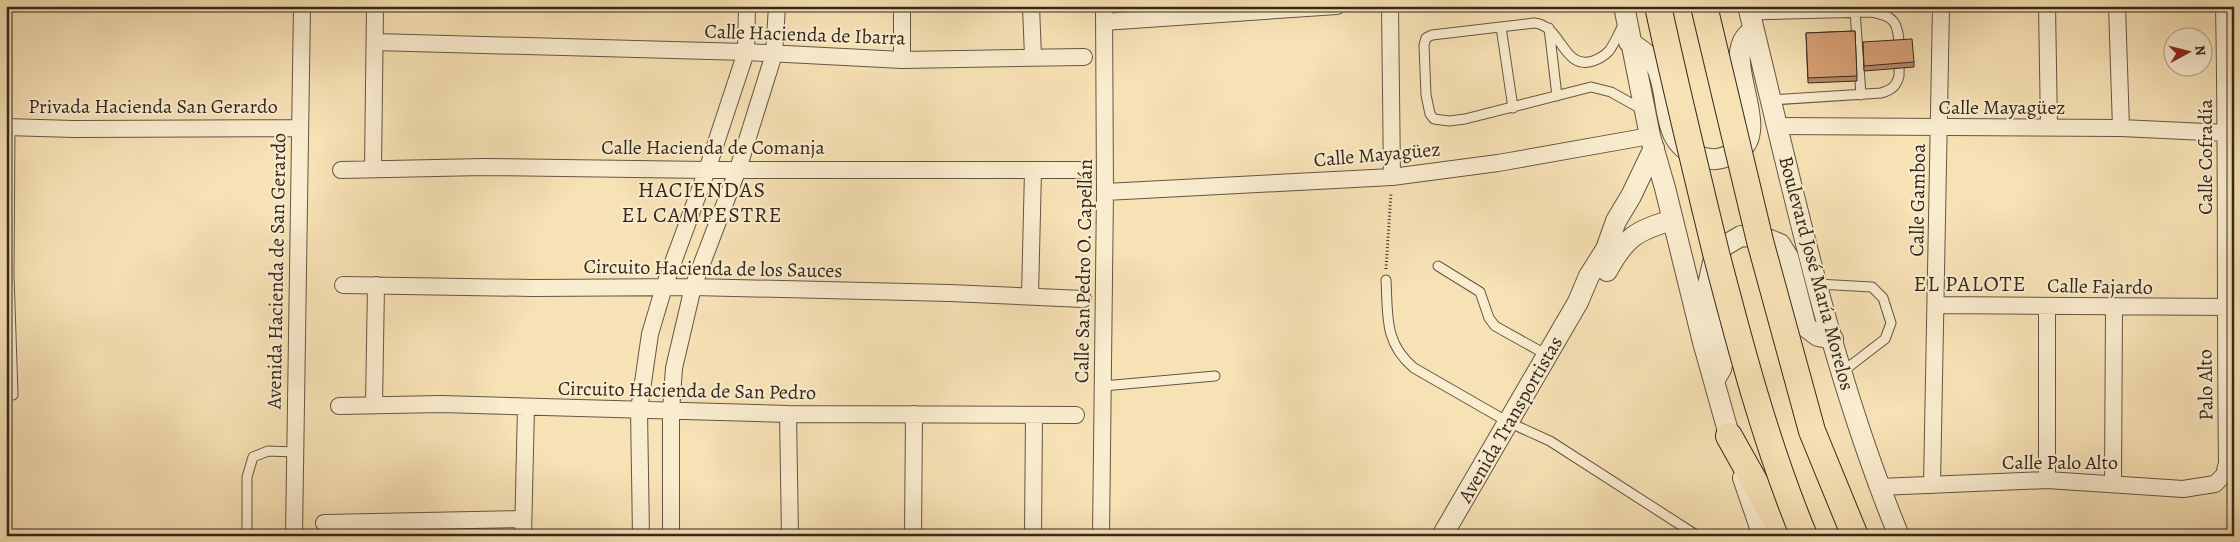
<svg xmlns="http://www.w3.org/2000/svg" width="2240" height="542" viewBox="0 0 2240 542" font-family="Alegreya,serif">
  <rect width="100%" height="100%" fill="#f7e2b5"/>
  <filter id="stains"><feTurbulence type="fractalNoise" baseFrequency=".004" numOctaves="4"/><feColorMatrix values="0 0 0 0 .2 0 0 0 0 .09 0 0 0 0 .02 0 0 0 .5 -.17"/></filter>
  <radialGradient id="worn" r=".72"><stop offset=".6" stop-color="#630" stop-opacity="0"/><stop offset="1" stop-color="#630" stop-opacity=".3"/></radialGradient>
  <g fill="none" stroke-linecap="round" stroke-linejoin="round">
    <defs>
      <path id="service" d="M1855,11L1861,95
        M1751,15L1871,12C1879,14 1888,15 1893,21C1902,31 1899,63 1899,76C1896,87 1891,90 1881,93L1772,100
        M1624,24C1619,32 1615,43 1609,51C1605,55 1599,59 1593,61C1563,71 1562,25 1534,23L1432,35L1426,38L1424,45L1426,95L1430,114L1434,119L1449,121L1465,119L1591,87L1611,92L1643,110
        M1501,27L1513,108
        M1549,28L1557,96
        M10,127L9,275L13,395
        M1438,266L1480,292L1489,318L1495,326L1547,355
        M1386,280C1388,316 1384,343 1414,368L1508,422L1550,441L1693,533
        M1817,284L1872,287L1883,298L1891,323L1885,339L1842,372
        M1103,386L1215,376
        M247,536V477L253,457L268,451L295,452"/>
      <path id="minor" d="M1031,6L1033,57
        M1390,6L1392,177
        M2047,6L2049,127
        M2117,6L2121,128
        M1104,22L1337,6
        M375,42L746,52L902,60L1084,57
        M902,60V6
        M1778,126L2121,128L2227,133
        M6,127L74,129L299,128
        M373,169L375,6
        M341,170L483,167L707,170H1084
        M1105,192L1392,177L1498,163L1650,136
        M343,285L533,288L693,287L950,293L1083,299
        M1030,296L1033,170
        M1937,305L2234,307
        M374,405L376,285
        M339,406L441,404L788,414L1076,415
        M788,414L790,536
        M2047,480V307
        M2113,483L2114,308
        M1932,485L1941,6
        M1879,487L2047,480L2183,489L2215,484L2224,475L2227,463C2225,310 2227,158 2224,6
        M324,523L523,519
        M294,536L302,6
        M523,536L526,407
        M641,536L639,410L650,334L664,287L707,170L746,52L747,6
        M671,536V411L674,368L693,287L738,169L774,54L777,6
        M913,536L914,414
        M1033,536L1034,415
        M1101,536L1105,192L1104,6"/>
      <path id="tertiary" d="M1624,6L1650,136L1665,188L1703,342L1733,449
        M1748,6C1792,184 1829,366 1899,536
        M1629,42C1639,49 1652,56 1657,68C1671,99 1659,142 1698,156C1714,162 1723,159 1738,151C1771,132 1725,65 1745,38C1747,35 1750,33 1753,30
        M1607,271C1625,238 1636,230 1673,220
        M1714,381L1721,369L1725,353L1708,285L1713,262L1724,246L1741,236L1765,238L1780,244L1788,257L1806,327L1818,336L1833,339
        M1743,478L1763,536
        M1442,536L1578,302L1589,276L1606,249L1616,221L1631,196L1654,148"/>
      <path id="primary" d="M1729,436L1785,536"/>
    </defs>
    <use href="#service" stroke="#645642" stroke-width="11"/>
    <use href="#minor" stroke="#645642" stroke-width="18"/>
    <use href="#tertiary" stroke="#645642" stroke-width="22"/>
    <use href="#primary" stroke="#33281c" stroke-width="28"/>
    <path stroke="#33281c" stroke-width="3" stroke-dasharray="1 2.5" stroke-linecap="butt" d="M1386,269L1391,193"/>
    <use href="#service" stroke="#faeccf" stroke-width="9"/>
    <use href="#minor" stroke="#faeccf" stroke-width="16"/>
    <use href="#tertiary" stroke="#faeccf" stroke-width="20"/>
    <use href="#primary" stroke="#f7e2b5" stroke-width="26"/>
    <defs>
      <path id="primary-bridge" d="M1658,6C1676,89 1696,171 1716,253C1741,349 1766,444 1804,536
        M1704,6L1760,241L1812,431L1855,536"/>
    </defs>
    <use href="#primary-bridge" stroke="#33281c" stroke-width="28" stroke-linecap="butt"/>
    <use href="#primary-bridge" stroke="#f7e2b5" stroke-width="26"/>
  </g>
  <path fill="#bb8a66" stroke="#33281c" d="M1855,31L1857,81L1808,83L1806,33Z
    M1863,42L1914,62V67L1864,71Z"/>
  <path fill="#d9a177" stroke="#33281c" d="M1855,31L1857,76L1808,78L1806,33Z
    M1912,39L1914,62L1864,66L1863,42Z"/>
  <g text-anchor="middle" stroke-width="4" stroke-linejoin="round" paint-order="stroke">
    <g font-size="20" fill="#33281c" stroke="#faeccf">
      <text transform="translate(805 34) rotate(2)" y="7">Calle Hacienda de Ibarra</text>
      <text x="153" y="113">Privada Hacienda San Gerardo</text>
      <text x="2002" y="114">Calle Mayagüez</text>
      <text x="713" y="154">Calle Hacienda de Comanja</text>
      <text transform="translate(1377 154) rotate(-5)" y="7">Calle Mayagüez</text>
      <text transform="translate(2205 157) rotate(-90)" y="7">Calle Cofradía</text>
      <text transform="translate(1917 200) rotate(-89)" y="7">Calle Gamboa</text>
      <text transform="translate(713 268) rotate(1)" y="7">Circuito Hacienda de los Sauces</text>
      <text transform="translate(276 271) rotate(-89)" y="7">Avenida Hacienda de San Gerardo</text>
      <text transform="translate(1083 271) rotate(-89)" y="7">Calle San Pedro O. Capellán</text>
      <text transform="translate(1817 273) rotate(75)" y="7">Boulevard José María Morelos</text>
      <text transform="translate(2100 286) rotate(1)" y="7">Calle Fajardo</text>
      <text transform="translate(2205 385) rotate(-91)" y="7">Palo Alto</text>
      <text transform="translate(687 390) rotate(1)" y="7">Circuito Hacienda de San Pedro</text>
      <text transform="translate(1510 419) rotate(-60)" y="7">Avenida Transportistas</text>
      <text x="2060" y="469">Calle Palo Alto</text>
    </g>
    <g font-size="22" letter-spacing="1" fill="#33281c" stroke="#faeccf">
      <text x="702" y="197">HACIENDAS<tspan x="702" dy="25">EL CAMPESTRE</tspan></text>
      <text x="1970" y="291">EL PALOTE</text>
    </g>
  </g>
  <rect width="2240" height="542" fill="none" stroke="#f7e2b5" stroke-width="25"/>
  <rect x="8" y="8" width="2225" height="527" fill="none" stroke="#33281c" stroke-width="2.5"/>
  <rect x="12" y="12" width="2215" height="517" fill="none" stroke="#33281c"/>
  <g transform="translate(2188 52) rotate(83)"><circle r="24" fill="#faeccf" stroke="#aa9e87"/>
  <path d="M0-4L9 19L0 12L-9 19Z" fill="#8f2418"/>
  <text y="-8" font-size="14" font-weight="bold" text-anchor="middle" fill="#33281c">N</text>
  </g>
  <rect width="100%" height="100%" filter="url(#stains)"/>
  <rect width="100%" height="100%" fill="url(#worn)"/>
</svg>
